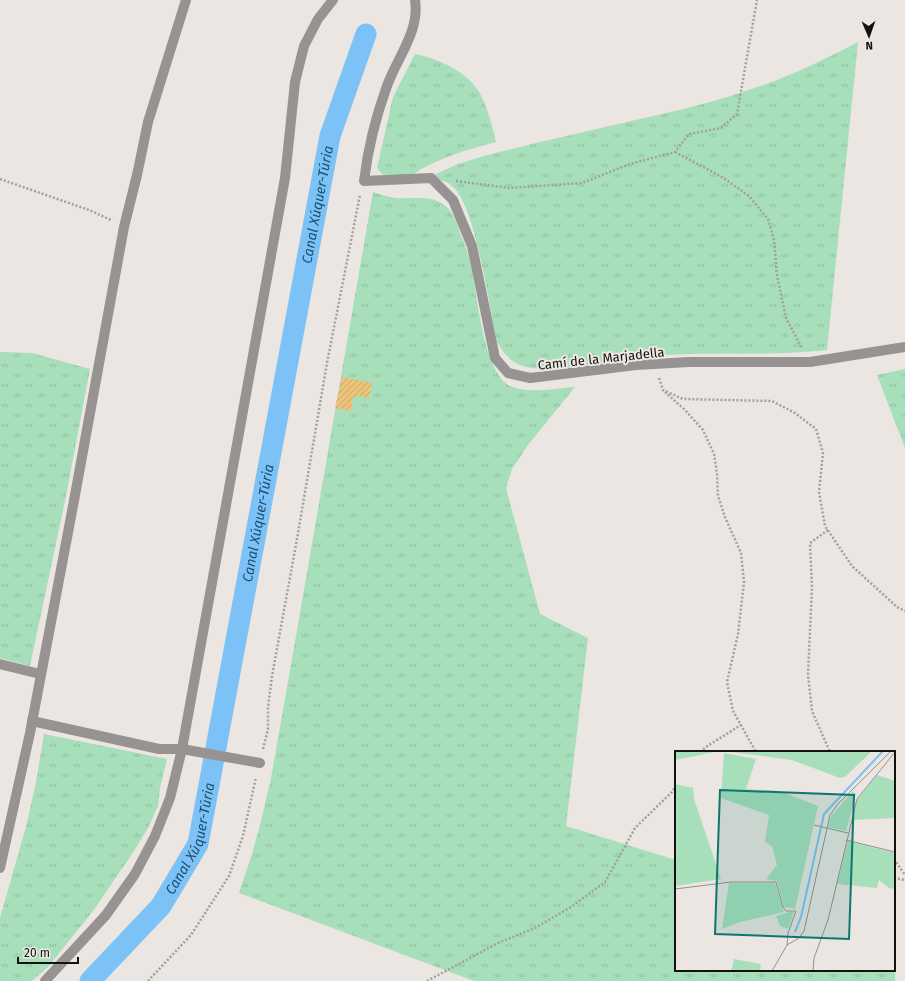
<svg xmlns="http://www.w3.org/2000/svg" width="905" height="981" viewBox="0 0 905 981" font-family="'Fira Sans',sans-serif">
  <defs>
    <pattern id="grass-tufts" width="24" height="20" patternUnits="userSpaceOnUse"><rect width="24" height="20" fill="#a7dfbb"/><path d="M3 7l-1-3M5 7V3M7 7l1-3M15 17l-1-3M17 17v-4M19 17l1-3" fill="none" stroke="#8fbea0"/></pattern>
    <pattern id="building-hatch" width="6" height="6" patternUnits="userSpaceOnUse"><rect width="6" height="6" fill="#edc27b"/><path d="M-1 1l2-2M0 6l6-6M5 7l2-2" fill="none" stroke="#caa669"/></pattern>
  </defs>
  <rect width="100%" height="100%" fill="#ebe6e1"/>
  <path fill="url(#grass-tufts)" d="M858,42L827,350C773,356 719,352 664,355C634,356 604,364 574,367C558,369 541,370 526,367C511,363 504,354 497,342C489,309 476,203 451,185C444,179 436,180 427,179C454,163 483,156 512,149C551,139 589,131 627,122C682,110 735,97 787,76C811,66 835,54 858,42Z
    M415,54C438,59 467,71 479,92C488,107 492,126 496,142C469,149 427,161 406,180L382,174L377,168L393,97Z
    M373,192C380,194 388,197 396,198C411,199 430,195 443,204C453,211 457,223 460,233C465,244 469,255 471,267C478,296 483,375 512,387C530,394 557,388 575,387L528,445L512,469L506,488L540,614L588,638L566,826L676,860V970H894V927L896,928L895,981H474L239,893L252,854L261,821L271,778L292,659Z
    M0,352L32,353L90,369L66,496L30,666L0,658Z
    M905,369V448L877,375Z
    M44,734L167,759L160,788L158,806L148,828L134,851L93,911L48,967L32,981H0V918L27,823L36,782Z"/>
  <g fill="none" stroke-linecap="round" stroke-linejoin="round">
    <path stroke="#7dc2f6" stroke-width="21" id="s1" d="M90,981L161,906L198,844L330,136L366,34"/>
  </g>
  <path fill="url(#building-hatch)" d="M645,354V355L625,358V356Z
    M342,377L372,383L369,398L354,395L351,411L335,408Z"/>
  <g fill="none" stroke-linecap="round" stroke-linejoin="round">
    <path stroke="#a39f9b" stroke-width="2.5" stroke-dasharray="2 2" stroke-linecap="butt" d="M675,152L722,177L749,196L768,219L774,240L777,276L786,318L802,348
      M0,179L89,210L111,220
      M456,181L509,188L582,183L630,164L675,152L689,134L721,128L737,114L757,0
      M659,378L663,390L683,399L772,401L795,413L816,429L823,453L819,492L825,526L852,566L897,607L905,611
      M665,392L685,410L703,430L714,454L717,473L718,496L725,517L741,553L744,582L738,634L727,682L733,711L756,752
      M828,530L810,543L812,587L808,675L812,711L830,752
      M263,749L268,729V707L272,676L297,539L327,363L360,195
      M700,752L709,745L741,725
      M894,859L905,875
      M894,878L905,880
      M148,981L191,935L229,876L243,836L256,777
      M427,981L498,943L535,928L571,907L605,882L635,828L672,792L676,785"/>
    <path stroke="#979393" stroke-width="10" d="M0,664L40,674
      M32,721L159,749H182"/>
    <path stroke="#979393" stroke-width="10" d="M415,0C420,31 397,58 387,86C376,116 368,148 364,181L431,178L453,200L472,246L495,358L508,373L530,378L636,365L689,362H810L905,347
      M182,749L260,763
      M0,868L30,733L73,506L124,227L137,175L148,122L186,0
      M45,981L106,915L135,874L155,836L170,798L182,749L285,178L295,82L304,46L318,19L333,0"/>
  </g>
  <g text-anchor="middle" stroke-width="4" stroke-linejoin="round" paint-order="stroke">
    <g font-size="13" fill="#141210" stroke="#ebe6e1">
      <text transform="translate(601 358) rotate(-6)" y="5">Camí de la Marjadella</text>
    </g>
    <g font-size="14" font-style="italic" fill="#1b4e71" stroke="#ebe6e1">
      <text dy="5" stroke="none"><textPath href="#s1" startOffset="826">Canal Xúquer-Túria</textPath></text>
      <text dy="5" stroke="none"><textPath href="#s1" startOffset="502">Canal Xúquer-Túria</textPath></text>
      <text dy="5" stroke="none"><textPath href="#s1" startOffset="178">Canal Xúquer-Túria</textPath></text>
    </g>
  </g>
  <g transform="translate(675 751)">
    <rect width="220" height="220" fill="#ebe6e1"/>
    <path d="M0,0H45L0,9ZM49,0H197L170,26L165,27L117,9ZM49,2L81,8L71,38L105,40L143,55L120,158L109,156L102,130L91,128L102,114L97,95L90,91L94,64L46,47ZM202,24L220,30V67L178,69L182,49ZM0,33L18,37L19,48L46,128L0,135ZM178,40L181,43L171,80L153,76L156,65ZM173,90L220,102V138L214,137L204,129L202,137L162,133ZM54,132H100L109,161L65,171L47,178ZM114,161H119L113,178L105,175L101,165ZM59,208L86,213L85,219L89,220H56Z" fill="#a7dfbb"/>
    <path fill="none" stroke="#7dc2f6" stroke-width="2" d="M120,181L126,166L149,63L208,0"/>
    <path fill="none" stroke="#95918d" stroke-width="1" d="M139,74L173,82M171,89L220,101M0,138L56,131H101L108,156L111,160H121L113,182L112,194M97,220L112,194L124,187L129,180L155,64L163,53L216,0M138,220L139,207L153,169L182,48L220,1"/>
    <path fill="#0f766e" fill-opacity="0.15" stroke="#0f766e" stroke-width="2" d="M45,39L179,44L174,188L40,183Z"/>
    <rect width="220" height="220" fill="none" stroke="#141210" stroke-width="2"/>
  </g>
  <g transform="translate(869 36) rotate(178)" stroke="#ebe6e1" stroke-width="3" paint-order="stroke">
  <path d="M0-3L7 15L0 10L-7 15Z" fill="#141210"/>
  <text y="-6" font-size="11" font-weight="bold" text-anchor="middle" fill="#141210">N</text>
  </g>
  <path d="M18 957v6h60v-6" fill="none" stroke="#141210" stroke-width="2"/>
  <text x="24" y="957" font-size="12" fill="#141210" stroke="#ebe6e1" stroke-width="3" paint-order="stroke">20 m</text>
</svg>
